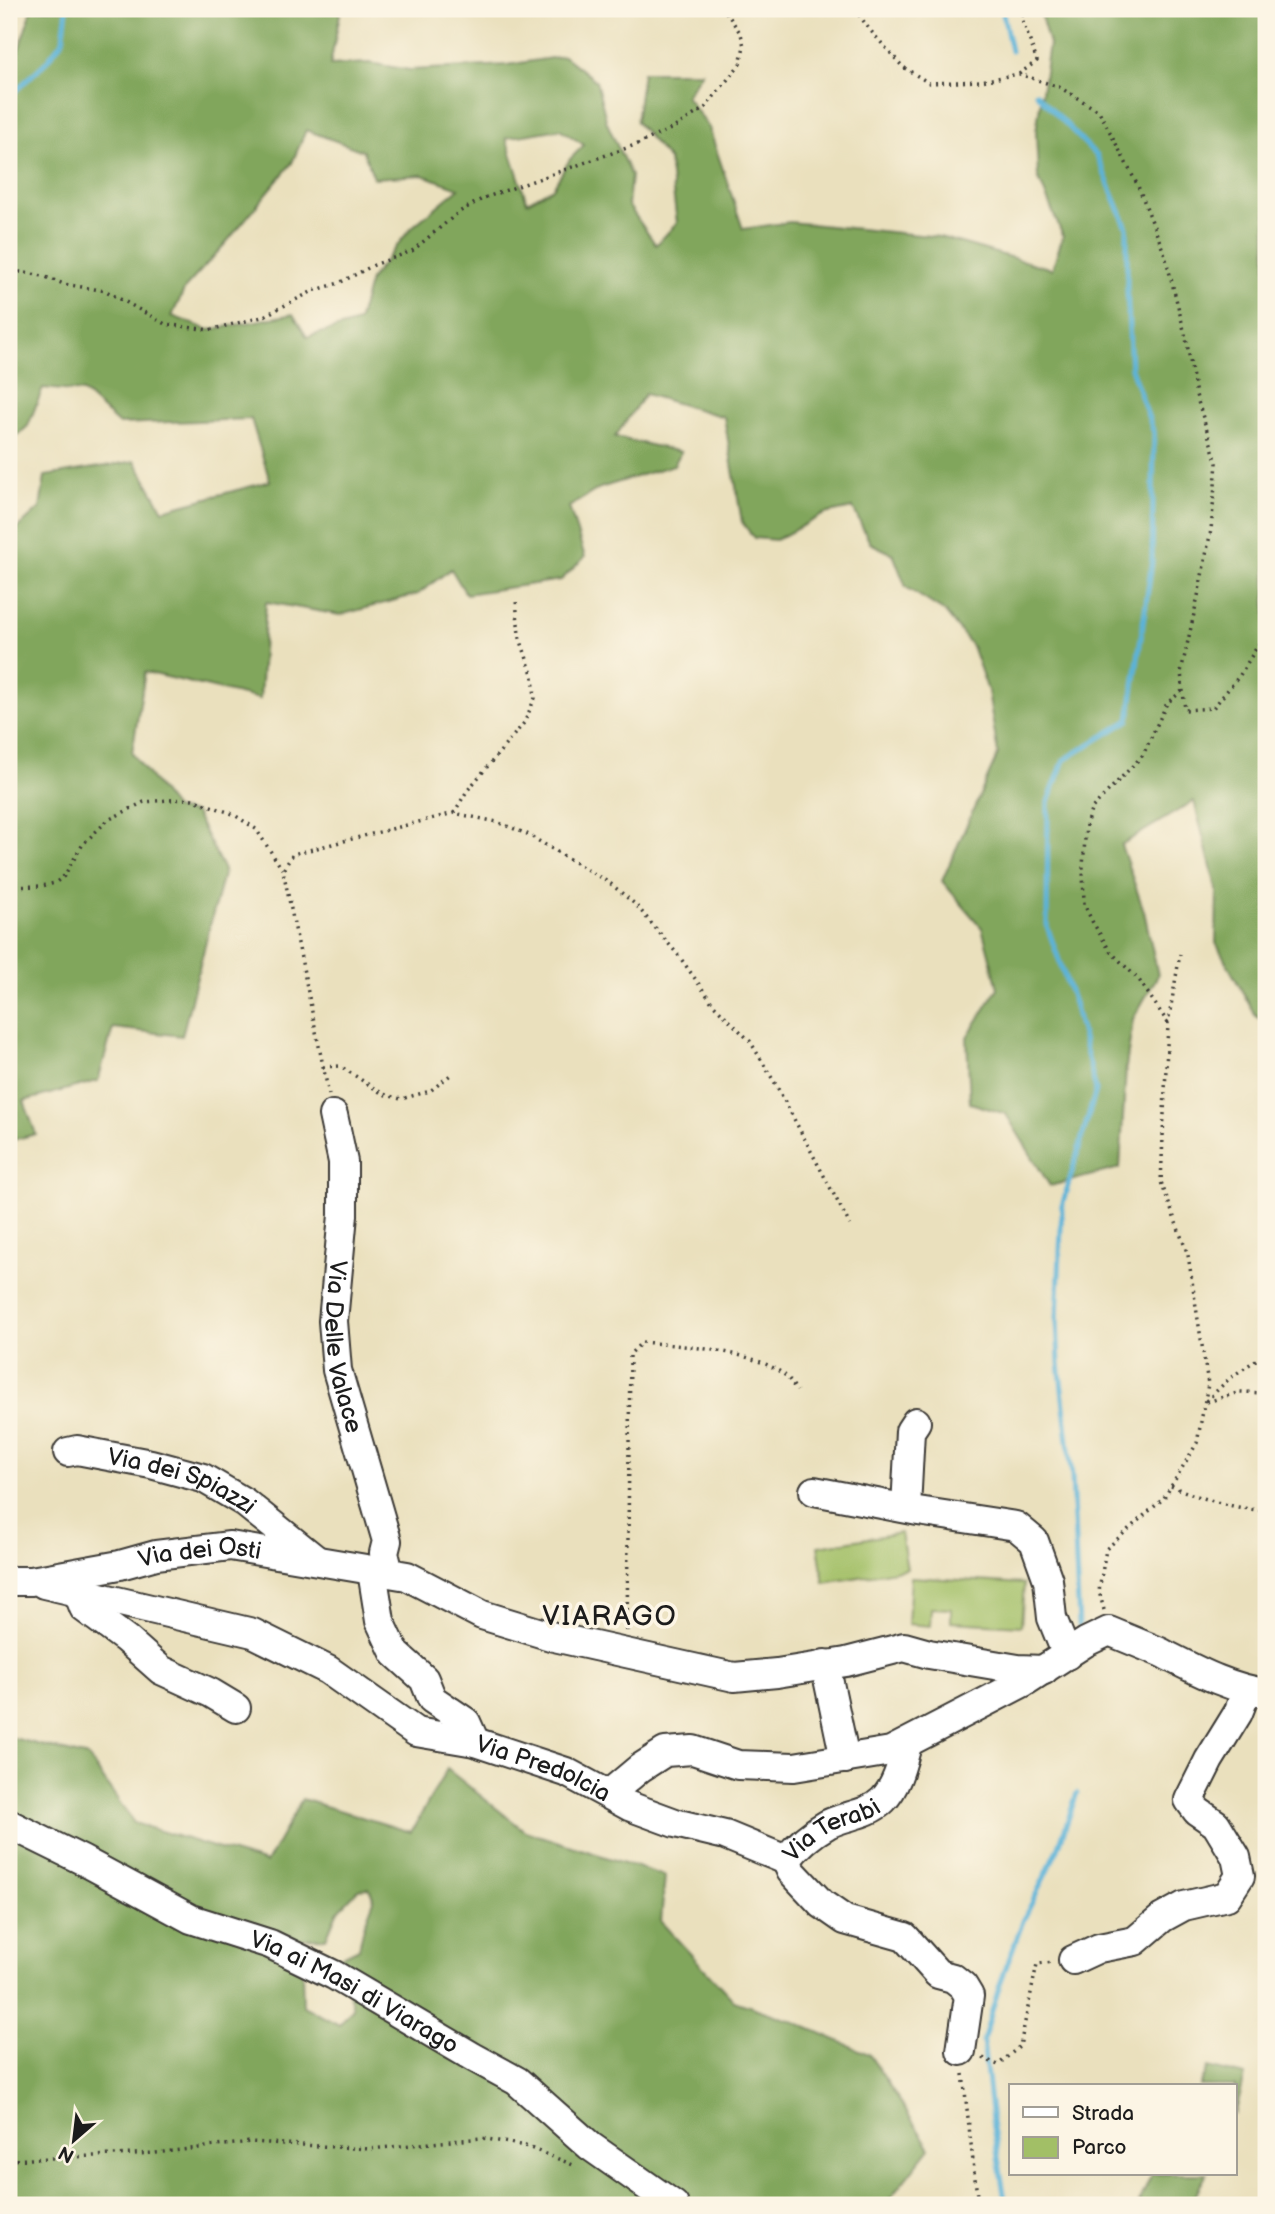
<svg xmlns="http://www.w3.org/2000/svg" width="1275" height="2214" viewBox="0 0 1275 2214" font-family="'Balsamiq Sans',sans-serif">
  <rect width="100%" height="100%" fill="#fcf5e5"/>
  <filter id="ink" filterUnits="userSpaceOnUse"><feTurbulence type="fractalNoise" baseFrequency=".0143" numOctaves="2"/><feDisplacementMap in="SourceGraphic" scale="14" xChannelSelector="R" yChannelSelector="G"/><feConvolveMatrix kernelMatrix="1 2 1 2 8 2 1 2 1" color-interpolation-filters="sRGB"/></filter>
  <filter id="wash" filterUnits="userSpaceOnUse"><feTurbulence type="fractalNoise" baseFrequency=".00686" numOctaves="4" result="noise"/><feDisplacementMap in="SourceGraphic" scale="28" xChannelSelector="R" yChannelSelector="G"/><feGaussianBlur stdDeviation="1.57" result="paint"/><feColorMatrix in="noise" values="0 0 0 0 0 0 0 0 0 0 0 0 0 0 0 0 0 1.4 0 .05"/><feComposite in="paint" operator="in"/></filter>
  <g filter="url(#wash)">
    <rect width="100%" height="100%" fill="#eae0bd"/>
    <path fill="#a2bf66" stroke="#5f6e41" stroke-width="2" d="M901,1533L907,1569L824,1583L818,1546Z
      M911,1577L1024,1584L1021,1626L951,1622V1609L931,1608L930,1626L908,1624Z"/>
    <path fill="#81a65b" stroke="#4e613c" stroke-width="2" fill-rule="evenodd" d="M32,9H341L330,65L369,63L410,70L507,65L564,56L596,81L607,123L631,176L628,205L656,245L677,223L669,160L636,122L643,72H702L686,96L709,128L743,229L790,222L940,237L1052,269L1063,236L1038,177L1036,132L1049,44L1039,9H1266V1023L1255,1015L1216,943L1217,891L1194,801L1121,845L1144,911L1158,975L1133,1019L1126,1067L1120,1168L1050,1186L1006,1114L970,1103L967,1037L998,988L982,928L942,881L998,754L988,691L972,646L945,612L906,587L893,554L870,543L853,508L824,514L776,540L754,538L742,522L724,417L645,394L615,437L681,452L674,465L600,488L569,507L585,557L561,580L466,594L451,569L418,594L340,615L266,602L260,699L145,672L132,753L175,809L195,813L224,870L182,1036L113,1028L98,1081L24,1101L36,1134L9,1141V522L17,529L40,508L45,476L135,461L163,510L270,481L251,419L119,424L83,392L43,388L28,426L9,443V79ZM560,129L584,145L570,159L553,188L527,202L506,138ZM306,130L363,151L374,178L422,175L459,188L411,228L370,280L358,322L307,337L293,314L209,330L172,316L185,288L225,244L292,163Z
      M9,1737L88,1757L134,1823L266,1863L302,1799L411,1832L447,1769L525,1831L665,1876L661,1922L734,2001L792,2021L869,2054L930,2148L885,2205H9ZM369,1888L374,1900L364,1926L359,1948L338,1958L353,2008L339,2025L303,2006L302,1970L277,1935L293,1939L326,1938L337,1912L359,1889Z
      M1208,2067L1245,2076L1235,2115V2086H1200Z
      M1152,2174H1207L1189,2205H1138Z"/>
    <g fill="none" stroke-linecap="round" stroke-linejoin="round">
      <path stroke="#5bb3d8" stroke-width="5" d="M1002,9L1011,51
        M1036,93L1097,156L1127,228V289L1131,368L1154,433L1152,562L1129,720L1064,760L1048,802L1047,926L1074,1003L1096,1090L1062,1206L1057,1320L1059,1363L1072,1476L1079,1625
        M9,97L46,62L63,40L67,9
        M1006,2205L992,2121L983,2041L1000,1984L1023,1921L1058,1849L1077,1793"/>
    </g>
  </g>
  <g filter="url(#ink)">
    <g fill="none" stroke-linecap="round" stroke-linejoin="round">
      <defs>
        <g id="minor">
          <path id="s1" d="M333,1115L343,1162V1215L333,1321L337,1370L387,1541L384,1553L389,1573"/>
          <path id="s2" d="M68,1452L77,1450L151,1464L203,1478L244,1502L315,1559"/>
          <path d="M814,1491L918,1511L1016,1526L1034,1541L1048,1580L1052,1618L1067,1655"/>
          <path d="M906,1508L910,1431L916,1422"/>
          <path d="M372,1571L380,1621L395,1653L424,1679L432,1699L466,1722L475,1742"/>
          <path id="s3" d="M9,1581H31L120,1565L156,1555L230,1546L407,1576L482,1615L554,1637L734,1677L777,1673L846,1662L904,1647L929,1654L1018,1669L1044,1670"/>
          <path id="s4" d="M44,1584L253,1633L328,1670L416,1732L475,1742L566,1772L629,1806L675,1823L725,1835L786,1860"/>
          <path d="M78,1592L84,1608L126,1639L161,1670L211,1693L236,1708"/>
          <path d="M825,1664L845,1759"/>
          <path d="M609,1794L640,1768L665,1752L693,1750L738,1765L794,1767L891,1751L1024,1682L1086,1642L1109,1631C1126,1638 1143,1645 1160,1652C1194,1669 1228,1688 1266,1693"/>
          <path id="s5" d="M9,1824L82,1860L191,1919L270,1944L334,1975L473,2057L517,2081L590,2146L674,2205"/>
          <path d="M786,1860L791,1871L822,1904L845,1920L905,1937L938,1974L953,1978L963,1986L969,1996L961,2051"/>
          <path id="s6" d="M786,1860C797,1846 812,1833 828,1824C846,1815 868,1815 883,1800C897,1786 902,1763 907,1745"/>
          <path d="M1073,1960L1099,1948L1135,1941L1162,1918L1184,1906L1227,1896L1240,1876L1236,1857L1216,1824L1197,1811L1189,1800L1209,1760L1238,1713L1247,1690"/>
        </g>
      </defs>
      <use href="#minor" stroke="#3b3934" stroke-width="32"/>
      <path stroke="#3b3934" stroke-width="3.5" stroke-dasharray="2 5" stroke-linecap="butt" d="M855,9L869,29L903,67L929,83L981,81L1019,74L1059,87L1099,111L1138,186L1165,255L1186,338L1196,395L1217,463L1211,530L1198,596L1181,672L1185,710L1213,708L1240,675L1266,632
        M1019,74L1037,61L1022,19L1023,9
        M9,282L20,272L43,276L64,284L106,291L165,324L209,330L262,317L313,291L339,283L374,265L412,251L459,212L484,198L638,144L675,127L705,108L740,64L744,46L741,34L724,9
        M454,813L467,791L524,723L535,698L533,677L519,635L516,600
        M1266,826L1264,838L1266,901
        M9,887L42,886L55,883L64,876L83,844L108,820L144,802L168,800L192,799L233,814L256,829L282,869
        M1168,1023L1139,980L1110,951L1092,921L1084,904L1083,867L1086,824L1092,808L1143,755L1167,703L1182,691
        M323,1067L340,1066L383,1094L401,1099L430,1091L453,1073
        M329,1095L283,870L293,854L454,813L497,822L527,834L611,884L636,905L679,956L713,1004L750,1041L775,1083L850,1225
        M1206,1401L1230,1378L1266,1353
        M1207,1402L1240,1392L1266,1393
        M1171,1486C1202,1499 1233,1508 1266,1511
        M1104,1610L1099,1591L1106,1549L1164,1498L1197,1443L1208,1384L1188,1255L1161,1182L1168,1023L1180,954
        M627,1631L630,1354L642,1342C681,1346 759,1350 788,1378C791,1382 794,1387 797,1391
        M983,2058L998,2065L1020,2046L1037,1964L1053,1962
        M963,2074L978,2205
        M9,2160L155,2153L251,2142L370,2149L482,2138L525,2146L576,2166"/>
      <use href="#minor" stroke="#fff" stroke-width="28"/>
    </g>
  </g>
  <g text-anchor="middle" stroke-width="7" stroke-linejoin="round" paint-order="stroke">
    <g font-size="24" fill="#1c1c1c" stroke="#fcf5e5">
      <text dy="8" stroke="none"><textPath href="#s1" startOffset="234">Via Delle Valace</textPath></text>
      <text dy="8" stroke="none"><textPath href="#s2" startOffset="119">Via dei Spiazzi</textPath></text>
      <text dy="8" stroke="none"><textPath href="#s3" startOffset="194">Via dei Osti</textPath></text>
      <text dy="8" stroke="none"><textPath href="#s4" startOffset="539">Via Predolcia</textPath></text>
      <text dy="8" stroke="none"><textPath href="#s6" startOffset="56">Via Terabi</textPath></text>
      <text dy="8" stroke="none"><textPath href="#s5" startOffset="385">Via ai Masi di Viarago</textPath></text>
    </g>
    <g font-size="28" letter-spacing="2" fill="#1c1c1c" stroke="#fcf5e5">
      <text x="610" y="1625">VIARAGO</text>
    </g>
  </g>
  <rect width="1275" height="2214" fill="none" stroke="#fcf5e5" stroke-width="35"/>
  <rect x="1009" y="2084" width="228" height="91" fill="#fcf5e5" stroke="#a29e95" stroke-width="2"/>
  <rect x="1023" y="2107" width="35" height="10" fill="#ffffff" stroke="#a29e95" stroke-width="2"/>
  <text x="1072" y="2120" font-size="21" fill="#1c1c1c">Strada</text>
  <rect x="1023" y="2137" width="35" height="21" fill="#a2bf66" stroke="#a29e95" stroke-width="2"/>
  <text x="1072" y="2154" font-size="21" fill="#1c1c1c">Parco</text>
  <g transform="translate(74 2140) rotate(208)" stroke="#fcf5e5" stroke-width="5" paint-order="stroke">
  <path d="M0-5L12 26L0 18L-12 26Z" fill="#1c1c1c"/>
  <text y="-10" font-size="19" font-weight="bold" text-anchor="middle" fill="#1c1c1c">N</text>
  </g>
</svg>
